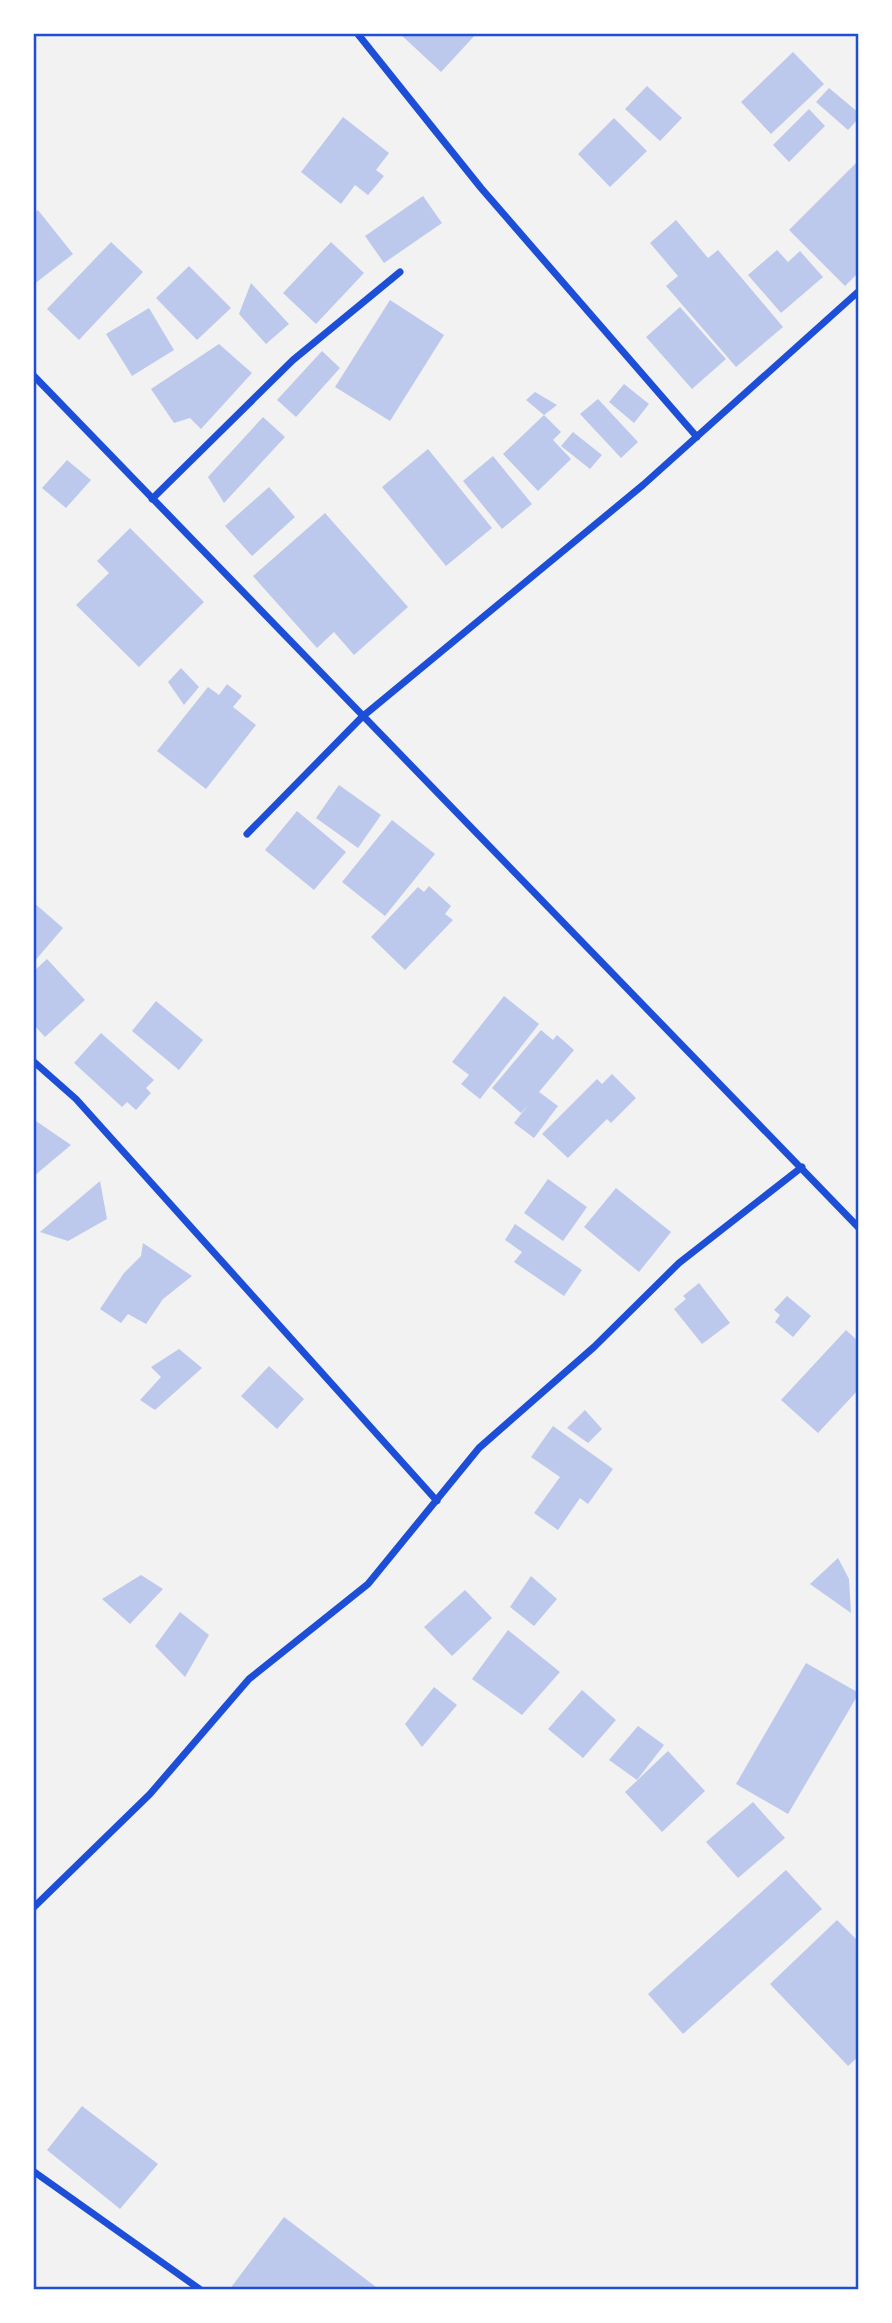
<svg xmlns="http://www.w3.org/2000/svg" width="892" height="2323" viewBox="0 0 892 2323" font-family="Ubuntu,sans-serif">
  <rect width="100%" height="100%" fill="#f2f2f2"/>
  <path fill="#bdc9ec" d="M399,33H477L441,72Z
    M793,52L824,84L771,134L741,102Z
    M647,86L682,118L660,141L625,109Z
    M829,88L859,113V118L848,130L816,102Z
    M809,109L825,126L789,162L773,145Z
    M343,117L389,153L376,170L384,176L368,195L355,185L341,204L301,172Z
    M614,118L647,151L610,187L578,154Z
    M859,160V272L845,286L789,230Z
    M423,196L442,223L384,263L365,236Z
    M38,210L73,254L33,285V214Z
    M676,220L708,258L718,250L783,327L736,367L666,286L678,276L650,243Z
    M111,242L143,272L79,340L47,309Z
    M331,242L364,273L316,324L283,293Z
    M777,250L788,262L800,251L823,277L781,313L748,275Z
    M189,266L231,308L197,340L156,298Z
    M251,283L289,324L266,344L239,314Z
    M390,300L444,335L390,421L335,387Z
    M680,307L726,359L692,389L646,337Z
    M149,308L174,350L132,376L106,334Z
    M219,344L252,373L201,429L190,418L174,423L151,389Z
    M322,351L340,368L296,417L277,400Z
    M624,384L649,404L634,423L609,402Z
    M535,392L557,405L544,415L526,400Z
    M598,399L638,442L621,458L580,414Z
    M544,415L561,432L553,440L571,459L538,491L503,454Z
    M263,417L285,437L224,503L208,477Z
    M573,432L602,455L590,469L561,446Z
    M428,449L492,528L446,566L382,487Z
    M493,456L532,504L502,529L463,481Z
    M67,460L91,480L66,508L42,488Z
    M269,487L295,517L252,556L225,526Z
    M325,513L408,607L354,655L334,632L317,648L253,576Z
    M130,528L204,602L139,667L76,605L109,573L97,561Z
    M181,668L199,687L184,705L168,682Z
    M227,684L242,696L233,707L256,725L206,789L157,751L208,687L219,695Z
    M339,785L381,815L358,848L316,818Z
    M297,811L346,852L314,890L265,850Z
    M392,820L435,854L385,916L342,882Z
    M429,886L451,906L445,914L453,920L405,970L371,937L418,887L424,892Z
    M33,902L63,928L33,963Z
    M47,959L85,1000L45,1037L33,1024V972Z
    M504,996L539,1024L480,1099L461,1084L469,1075L452,1062Z
    M156,1001L203,1040L179,1070L132,1031Z
    M541,1030L553,1040L557,1035L574,1050L539,1092L558,1106L534,1138L514,1123L529,1104L521,1113L492,1088Z
    M101,1033L154,1080L146,1088L151,1093L136,1110L127,1102L122,1107L74,1063Z
    M612,1074L636,1098L611,1123L607,1119L568,1158L542,1134L597,1079L602,1084Z
    M33,1119L71,1145L34,1176L33,1175Z
    M548,1179L587,1207L563,1241L524,1213Z
    M100,1181L107,1219L68,1241L40,1232Z
    M616,1188L671,1232L639,1272L584,1227Z
    M515,1224L582,1270L564,1296L514,1262L522,1252L505,1240Z
    M143,1243L192,1276L163,1299L146,1324L128,1314L121,1323L100,1309L124,1273L141,1256Z
    M699,1283L730,1323L702,1344L674,1309L686,1299L683,1296Z
    M787,1296L811,1316L793,1337L775,1322L780,1315L774,1310Z
    M846,1330L859,1342V1389L818,1433L781,1400Z
    M179,1349L202,1368L155,1410L140,1400L161,1377L151,1367Z
    M269,1366L304,1399L277,1429L241,1396Z
    M585,1410L602,1429L588,1443L567,1428Z
    M553,1426L613,1469L588,1504L580,1498L558,1530L534,1513L560,1477L531,1457Z
    M838,1558L849,1579L851,1613L810,1584Z
    M141,1575L163,1589L130,1624L102,1599Z
    M531,1576L557,1599L534,1626L510,1607Z
    M465,1590L492,1618L452,1656L424,1627Z
    M180,1612L209,1635L185,1677L155,1646Z
    M508,1630L560,1672L522,1715L472,1679Z
    M806,1663L859,1693L788,1814L736,1784Z
    M434,1687L457,1705L422,1747L405,1724Z
    M582,1690L616,1720L583,1758L548,1729Z
    M638,1726L664,1745L637,1780L609,1760Z
    M668,1751L705,1791L662,1832L625,1792Z
    M753,1802L785,1838L738,1878L706,1842Z
    M786,1870L822,1909L683,2034L648,1994Z
    M837,1920L859,1942V2056L848,2066L770,1984Z
    M82,2106L158,2164L120,2209L47,2150Z
    M284,2217L380,2290H229Z"/>
  <g fill="none" stroke-linecap="round" stroke-linejoin="round">
    <path stroke="#1d4ed8" stroke-width="7" d="M357,33L481,188L697,437
      M33,375L859,1228
      M152,499L293,360L400,272
      M247,834L362,717L643,485L859,291
      M33,1061L76,1099L437,1501
      M33,1908L150,1794L249,1679L368,1584L479,1448L594,1347L679,1263L802,1167
      M33,2171L201,2290"/>
  </g>
  <rect width="892" height="2323" fill="none" stroke="#ffffff" stroke-width="70"/>
  <rect x="35" y="35" width="822" height="2253" fill="none" stroke="#1d4ed8" stroke-width="2.5"/>
</svg>
